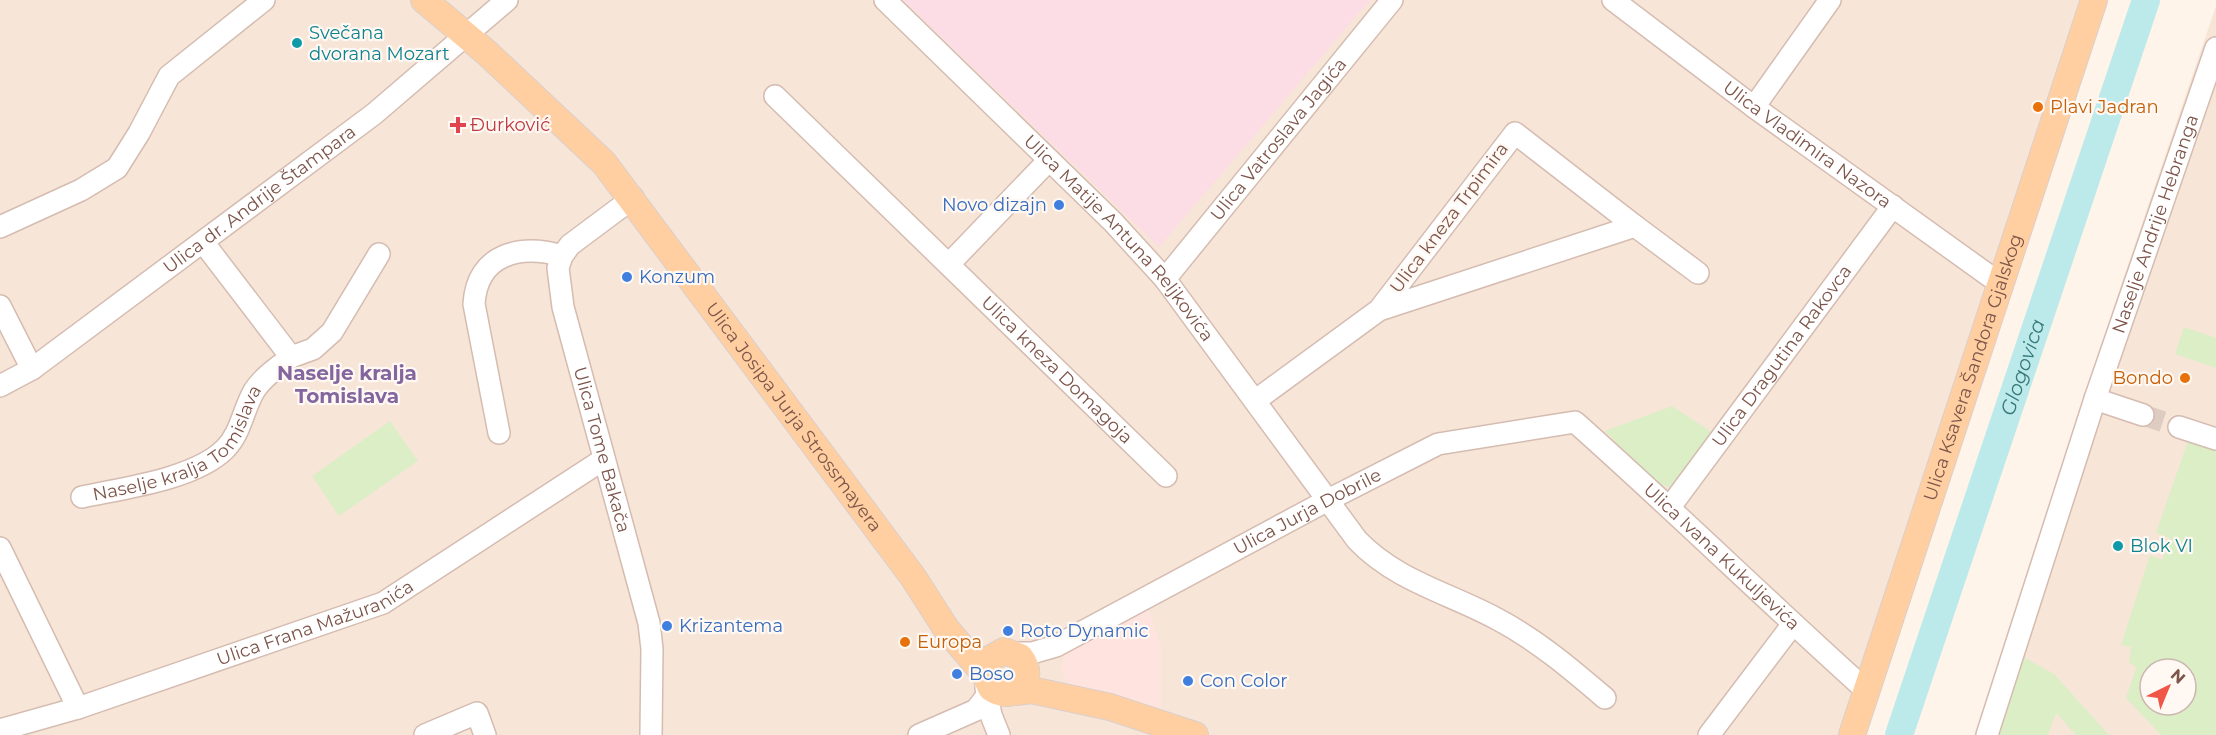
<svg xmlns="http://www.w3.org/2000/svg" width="2216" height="735" viewBox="0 0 2216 735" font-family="Montserrat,sans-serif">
  <rect width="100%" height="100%" fill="#fef4ea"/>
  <path fill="#f7e5d8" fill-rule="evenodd" d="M0,0H2088L1844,735H0Z
    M2216,6V735H1976L2115,303ZM2150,669H2186V705H2150Z"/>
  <path fill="#ffe3de" d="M1148,606L1161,648V710L1071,686L1064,678L1062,669L1064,655Z"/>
  <path fill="#fddde5" d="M903,0H1370L1159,247Z"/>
  <path fill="#dceec6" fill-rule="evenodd" d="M2184,327L2216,338V368L2175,354Z
    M1672,406L1713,433L1674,486L1668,487L1656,484L1605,431Z
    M390,421L418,461L339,516L312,476Z
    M2188,441L2216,451V735H2161L2126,698L2136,668L2129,662L2131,647L2121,645L2150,555L2162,560L2170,538L2156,533ZM2150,669H2186V705H2150Z
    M2022,656L2054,674L2109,735H2076L2056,713L2048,735H1997Z"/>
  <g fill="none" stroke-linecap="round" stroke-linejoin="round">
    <path stroke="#bceaeb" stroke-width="28" id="s1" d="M1899,735L2146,0"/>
    <path stroke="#deccc2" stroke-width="21" stroke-dasharray="21 10" stroke-linecap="butt" d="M2143,415L2179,427"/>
    <defs>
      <g id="minor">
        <path id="s2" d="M885,0L1113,222L1165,279L1357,540C1396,581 1449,593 1497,619C1537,640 1571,669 1605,698"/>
        <path id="s3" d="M1613,0L1754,107L2002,285"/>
        <path id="s4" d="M775,96L1166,476"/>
        <path d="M1754,107L1830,0"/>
        <path id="s5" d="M633,198L570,245L562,256L558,268L563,307L649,623L652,649L651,735"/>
        <path d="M1635,226L1698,273"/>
        <path d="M0,227L81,190L117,168L139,133L169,76L264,0"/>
        <path d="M203,242L291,357L313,349L332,332L379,254"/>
        <path d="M950,263L1049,160"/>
        <path id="s6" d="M1165,279L1392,0"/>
        <path d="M0,306L32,369"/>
        <path id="s7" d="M0,386L32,369L374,114L507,0"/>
        <path d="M2095,399L2143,415"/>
        <path d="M1256,400L1379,310L1635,226L1515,133L1379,310"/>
        <path d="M2179,427L2216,439"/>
        <path d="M499,433L474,304C477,253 521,244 562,256"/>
        <path id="s8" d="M82,497C124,488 195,479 225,449C241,433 243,410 254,391C263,377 278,367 291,357"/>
        <path id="s9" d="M1670,507L1893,206"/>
        <path d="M0,548L78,708"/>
        <path id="s10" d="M1015,653H1032L1056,646L1328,500L1438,444L1575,422C1674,510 1768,602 1867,691"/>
        <path d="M986,688L991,715L999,735"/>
        <path id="s11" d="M0,730L78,708L383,603L604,459"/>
        <path d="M425,735L477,713L485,735"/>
        <path d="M919,735L976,710L986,697"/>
        <path d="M1709,735L1793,624"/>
        <path id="s12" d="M1987,735L2095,399L2216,48"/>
      </g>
      <g id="major">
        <path id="s13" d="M424,0L487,53L604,163L913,577L947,630L984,673L991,688C1014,704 1038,679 1020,657L1004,651L988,660L984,673"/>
        <path d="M1016,692L1031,690L1110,707L1195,735"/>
        <path id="s14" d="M1852,735L2094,0"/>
      </g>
    </defs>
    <use href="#minor" stroke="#d5bcb1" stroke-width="24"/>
    <use href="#major" stroke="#dbcfcc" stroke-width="28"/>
    <use href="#minor" stroke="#fff" stroke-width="21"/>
    <use href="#major" stroke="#ffcfa1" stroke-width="26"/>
  </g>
  <g fill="#0f9aa8" stroke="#fff8f3" stroke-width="2">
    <circle cx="297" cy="43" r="6"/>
    <circle cx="2118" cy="546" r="6"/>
  </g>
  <g fill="#e8710a" stroke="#fff8f3" stroke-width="2">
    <circle cx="2038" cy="107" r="6"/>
    <circle cx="2185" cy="378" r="6"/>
    <circle cx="905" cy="642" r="6"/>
  </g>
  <path fill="#e0444e" stroke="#fff8f3" stroke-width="2" d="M455 116h6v6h6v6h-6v6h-6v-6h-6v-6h6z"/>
  <g fill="#3f7fe0" stroke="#fff8f3" stroke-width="2">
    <circle cx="1059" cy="205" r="6"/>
    <circle cx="627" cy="277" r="6"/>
    <circle cx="667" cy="626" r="6"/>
    <circle cx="1008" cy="631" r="6"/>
    <circle cx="957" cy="674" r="6"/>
    <circle cx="1188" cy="681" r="6"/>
  </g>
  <g text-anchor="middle" stroke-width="4.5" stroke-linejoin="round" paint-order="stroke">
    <g font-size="18" fill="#0d838f" stroke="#fff8f3" text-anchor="start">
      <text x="309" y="39">Svečana<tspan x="309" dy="21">dvorana Mozart</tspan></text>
      <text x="2130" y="552">Blok VI</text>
    </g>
    <g font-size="18" fill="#c56008" stroke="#fff8f3" text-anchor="start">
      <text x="2050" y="113">Plavi Jadran</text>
      <text x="2173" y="384" text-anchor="end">Bondo</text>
      <text x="917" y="648">Europa</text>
    </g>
    <g font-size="18" fill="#be3a42" stroke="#fff8f3" text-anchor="start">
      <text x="470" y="131">Đurković</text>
    </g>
    <g font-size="18" fill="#7d554a" stroke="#fff8f3">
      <text dy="6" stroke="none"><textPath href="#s6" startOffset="180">Ulica Vatroslava Jagića</textPath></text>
      <text dy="6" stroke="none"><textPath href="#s3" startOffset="242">Ulica Vladimira Nazora</textPath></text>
      <text dy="6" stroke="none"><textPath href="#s7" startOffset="320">Ulica dr. Andrije Štampara</textPath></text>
      <text transform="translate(1449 218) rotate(-53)" y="6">Ulica kneza Trpimira</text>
      <text dy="6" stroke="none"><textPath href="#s12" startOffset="538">Naselje Andrije Hebranga</textPath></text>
      <text dy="6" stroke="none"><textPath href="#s2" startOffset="334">Ulica Matije Antuna Reljkovića</textPath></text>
      <text dy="6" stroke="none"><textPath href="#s9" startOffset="188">Ulica Dragutina Rakovca</textPath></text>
      <text dy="6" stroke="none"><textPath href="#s14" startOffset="387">Ulica Ksavera Šandora Gjalskog</textPath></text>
      <text dy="6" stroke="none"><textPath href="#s4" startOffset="393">Ulica kneza Domagoja</textPath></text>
      <text dy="6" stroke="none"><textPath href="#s13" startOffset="560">Ulica Josipa Jurja Strossmayera</textPath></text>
      <text dy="6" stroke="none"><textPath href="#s8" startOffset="117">Naselje kralja Tomislava</textPath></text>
      <text dy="6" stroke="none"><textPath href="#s5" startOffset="292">Ulica Tome Bakača</textPath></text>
      <text dy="6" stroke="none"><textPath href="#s10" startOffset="327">Ulica Jurja Dobrile</textPath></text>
      <text dy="6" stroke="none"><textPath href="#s10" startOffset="812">Ulica Ivana Kukuljevića</textPath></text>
      <text dy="6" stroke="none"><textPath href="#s11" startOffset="333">Ulica Frana Mažuranića</textPath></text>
    </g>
    <g font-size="18" fill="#366cbe" stroke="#fff8f3" text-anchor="start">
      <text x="1047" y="211" text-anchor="end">Novo dizajn</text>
      <text x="639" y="283">Konzum</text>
      <text x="679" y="632">Krizantema</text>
      <text x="1020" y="637">Roto Dynamic</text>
      <text x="969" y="680">Boso</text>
      <text x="1200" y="687">Con Color</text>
    </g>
    <g font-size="20" font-style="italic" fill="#38797b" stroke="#fff8f3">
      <text dy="7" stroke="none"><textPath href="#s1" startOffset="388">Glogovica</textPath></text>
    </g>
    <g font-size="20" font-weight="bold" fill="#84669f" stroke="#fff8f3">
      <text x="347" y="380">Naselje kralja<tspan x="347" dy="23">Tomislava</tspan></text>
    </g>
  </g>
  <g transform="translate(2168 687) rotate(43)"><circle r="28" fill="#fff8f3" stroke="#cbb7af" stroke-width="1.5"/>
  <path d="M0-4.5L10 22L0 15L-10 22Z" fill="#f15546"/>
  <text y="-9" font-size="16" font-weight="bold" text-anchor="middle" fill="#7d554a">N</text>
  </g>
</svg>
